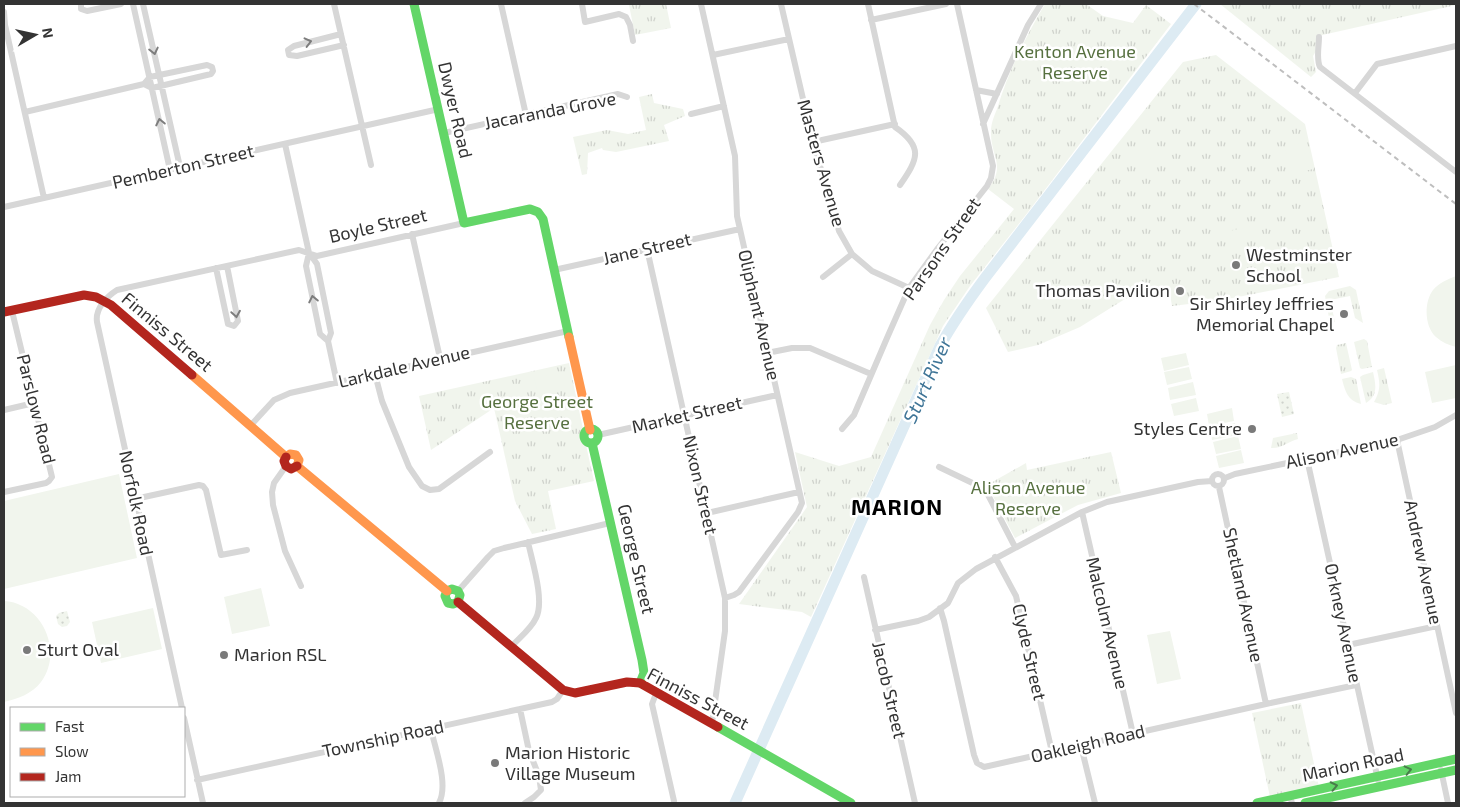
<svg xmlns="http://www.w3.org/2000/svg" width="1460" height="807" viewBox="0 0 1460 807" font-family="'Exo 2',sans-serif">
  <defs>
    <pattern id="grass-tufts" width="24" height="20" patternUnits="userSpaceOnUse" patternTransform="scale(1.25)"><rect width="24" height="20" fill="#f1f5ed"/><path d="M3 7l-1-3M5 7V3M7 7l1-3M15 17l-1-3M17 17v-4M19 17l1-3" fill="none" stroke="#cfd2cc"/></pattern>
    <pattern id="garden-dots" width="8" height="8" patternUnits="userSpaceOnUse" patternTransform="scale(1.25)"><rect width="8" height="8" fill="#f1f5ed"/><path d="M2 2h.1M6 6h.1" fill="none" stroke="#cfd2cc" stroke-width="1.8" stroke-linecap="round"/></pattern>
  </defs>
  <rect width="100%" height="100%" fill="#fff"/>
  <path fill="url(#grass-tufts)" d="M635,4H666L671,28L635,35L629,5Z
    M1045,4H1086L1103,16L1133,23L1146,5L1171,24L1025,216L970,286L943,326L811,617L802,612L739,604L807,507L795,452L839,466L871,457L930,325L944,300L960,276L1014,209L988,189C1007,165 990,156 991,131C991,124 994,116 997,109C1008,72 1026,36 1045,4Z
    M1220,4H1456V5L1318,36V48L1313,56L1316,72L1311,77Z
    M1216,55L1305,124L1339,277L1223,300L1172,306L1170,294L1125,299L1080,327L1038,345L1008,352L986,308L1183,62Z
    M652,94L654,103L683,109L685,116L664,125L669,141L616,152L603,150L602,148L588,153L587,174L582,175L573,137L607,130L628,134L646,130L639,97Z
    M1350,286L1356,290L1363,323L1355,318L1350,296L1330,300L1335,322L1330,323L1325,296L1329,291Z
    M1364,339L1367,341L1372,367L1362,369L1360,368L1354,342Z
    M1346,343L1352,370L1351,371L1341,374L1336,348L1337,345Z
    M569,363L583,429C581,434 582,441 586,445L594,481L548,491L556,529L532,534L515,501L494,408L431,450L419,396Z
    M1384,368L1392,403L1384,405L1374,402C1381,390 1380,383 1377,370Z
    M1373,372C1376,385 1378,396 1366,403L1360,377L1363,375Z
    M1351,377L1356,379L1361,404C1348,401 1345,391 1342,379Z
    M1297,433L1298,439C1289,441 1281,449 1271,448L1273,438Z
    M1111,452L1121,493L1078,505L1015,538L987,485L1026,463L1027,470Z
    M1301,703L1319,787L1270,797L1252,713Z"/>
  <path fill="url(#garden-dots)" d="M1289,392L1294,414L1282,417L1277,394Z
    M67,611L70,622L67,626L62,627L58,624L56,616L59,613Z"/>
  <path fill="#f1f5ed" d="M1307,142L1313,169L1292,174L1285,147Z
    M1160,146L1163,156L1141,161L1138,151Z
    M1252,226L1254,239L1232,244L1229,231Z
    M1456,276V347C1448,345 1442,342 1436,337C1424,326 1424,302 1433,290C1439,283 1448,279 1456,276Z
    M1186,353L1189,365L1164,371L1161,358Z
    M1456,365V398L1432,403L1425,372Z
    M1189,367L1192,379L1167,385L1164,372Z
    M565,372L568,387L538,393L534,378Z
    M1193,382L1196,395L1170,400L1168,388Z
    M1196,398L1199,411L1174,416L1171,404Z
    M1232,408L1234,421L1209,426L1207,414Z
    M1235,423L1238,435L1212,440L1210,428Z
    M1238,436L1241,449L1216,454L1213,442Z
    M1241,450L1244,463L1219,468L1216,456Z
    M119,474L137,558L4,589V501Z
    M261,588L270,626L232,634L224,597Z
    M4,601C42,603 64,651 41,682C32,694 17,699 4,702Z
    M153,608L162,649L101,663L92,622Z
    M1170,631L1181,679L1157,684L1147,635Z"/>
  <g fill="none" stroke-linecap="round" stroke-linejoin="round">
    <path stroke="#ddebf3" stroke-width="11" d="M735,803L940,346C954,321 968,301 985,278L1196,4"/>
    <path stroke="#d7d7d7" stroke-width="6" d="M81,4V9L87,11L121,4
      M133,4L170,170
      M143,4L180,167
      M334,4L371,165
      M501,4L526,115
      M582,4L585,22L619,14L626,17L630,25L633,41
      M701,4L735,156L737,216L802,503L798,512L739,592L734,595L725,598
      M781,4L813,142L839,231L852,254L872,271L909,288
      M868,4L895,127C924,147 918,159 900,185
      M4,12L5,25L44,198
      M871,20L946,4
      M341,34L294,46L288,50L289,55L297,56L344,45
      M1319,37C1319,47 1316,59 1320,67L1456,172
      M713,55L789,39
      M207,65L212,67L213,71L211,74L152,88L144,84L150,77Z
      M976,90L997,94
      M1355,93L1377,64L1456,46
      M25,112L144,84
      M691,114L724,106
      M983,124L1028,25L1041,4
      M444,133L618,94L627,97
      M813,142L895,124
      M285,144L309,253L306,266L320,334L328,341L337,383
      M4,207L439,109
      M412,234L440,358
      M647,249L725,598V631L712,723
      M310,254L317,264L331,333L328,341
      M216,268L228,324L234,326L238,321L227,266
      M554,270L740,229
      M823,277L852,254
      M767,353L792,348H810L871,374
      M375,374L382,401L409,467L422,486L430,490L439,489L490,452
      M4,410L34,403
      M251,425L274,400L290,393L568,331
      M842,429L854,415L887,338L909,288L938,248L987,186L991,178L993,166L957,4
      M598,435L777,395
      M1397,440L1456,713
      M1307,459L1378,780
      M286,466L274,483L272,492L273,505L285,551L301,586
      M939,467L985,489L1015,547
      M1212 480a6 6 0 1 1 12 0a6 6 0 1 1-12 0Z
      M1225,478L1235,474L1397,440L1435,427L1456,415
      M1219,487L1266,704
      M4,492L46,483L49,481L52,477L12,311
      M135,499L199,485L203,486L206,490L221,555L247,550
      M1082,512L1133,734
      M707,513L799,492
      M995,557L1016,596L1052,752
      M864,577L915,803
      M458,591L488,557L494,551L504,548L610,523
      M940,608L944,621L974,755L977,763L984,767L1266,704L1356,685
      M875,630L918,621L929,617L948,603L958,583L976,569L1082,512L1107,502L1198,482L1212,481
      M1348,645L1437,626
      M511,647C519,638 531,629 536,618C545,601 532,561 528,542
      M657,691L652,704L674,801
      M182,708L97,322C95,309 106,297 117,290L299,250L317,256L464,223
      M520,709L529,751L539,776L541,790L534,797L525,803
      M184,718L203,803
      M431,729C435,749 449,784 439,803
      M1081,746L1095,803
      M1441,770L1448,803
      M197,780L552,702L557,699L563,690
      M1290,796L1292,803"/>
    <path stroke="#63d668" stroke-width="9" d="M414,4L464,223L530,209L538,212L543,219L569,337
      M584 436a7 7 0 1 1 14 0a7 7 0 1 1-14 0Z
      M592,443L642,660L644,673L640,683
      M447,591L452,589L458,591L460,595L458,602
      M447,591L445,596L448,603L453,604L458,602
      M718,727L851,803
      M1257,803L1456,759
      M1305,803L1456,770"/>
    <path stroke="#ff974d" stroke-width="9" d="M569,337L590,430
      M192,375L286,457
      M286,457L290,454L296,455L299,460L297,466
      M297,466L447,591"/>
    <path stroke="#b3261e" stroke-width="9" d="M4,312L84,295L96,297L111,305L192,375
      M286,457L284,461L286,466L291,469L297,466
      M458,602L563,690L575,693L627,682L640,683L718,727"/>
    <path stroke="#bebebe" stroke-width="2" stroke-dasharray="5 4" stroke-linecap="butt" d="M1194,4L1456,204"/>
  </g>
  <defs><path id="oneway-chevron" d="M-2-3.5L2.5 0L-2 3.5" fill="none" stroke-width="1.6" stroke-linecap="round" stroke-linejoin="round" transform="scale(1.25)"/></defs>
  <g stroke="#7d7d7d">
    <use href="#oneway-chevron" transform="translate(308 42) rotate(-14)"/>
    <use href="#oneway-chevron" transform="translate(154 51) rotate(77)"/>
    <use href="#oneway-chevron" transform="translate(160 122) rotate(-102)"/>
    <use href="#oneway-chevron" transform="translate(313 299) rotate(-102)"/>
    <use href="#oneway-chevron" transform="translate(236 314) rotate(81)"/>
  </g>
  <g stroke="#497c4b">
    <use href="#oneway-chevron" transform="translate(1408 770) rotate(-13)"/>
    <use href="#oneway-chevron" transform="translate(1334 786) rotate(-12)"/>
  </g>
  <g fill="#7a7a7a" stroke="#fff" stroke-width="2">
    <circle cx="1236" cy="265" r="5"/>
    <circle cx="1180" cy="291" r="5"/>
    <circle cx="1344" cy="314" r="5"/>
    <circle cx="1252" cy="429" r="5"/>
    <circle cx="27" cy="650" r="5"/>
    <circle cx="224" cy="655" r="5"/>
    <circle cx="495" cy="763" r="5"/>
  </g>
  <g text-anchor="middle" stroke-width="5" stroke-linejoin="round" paint-order="stroke">
    <g font-size="18" fill="#56703f" stroke="#fff">
      <text x="1075" y="58">Kenton Avenue<tspan x="1075" dy="21">Reserve</tspan></text>
      <text x="537" y="408">George Street<tspan x="537" dy="21">Reserve</tspan></text>
      <text x="1028" y="494">Alison Avenue<tspan x="1028" dy="21">Reserve</tspan></text>
    </g>
    <g font-size="18" fill="#333" stroke="#fff">
      <text transform="translate(455 110) rotate(77)" y="6">Dwyer Road</text>
      <text transform="translate(550 111) rotate(-11)" y="6">Jacaranda Grove</text>
      <text transform="translate(821 163) rotate(74)" y="6">Masters Avenue</text>
      <text transform="translate(183 167) rotate(-13)" y="6">Pemberton Street</text>
      <text transform="translate(378 226) rotate(-13)" y="6">Boyle Street</text>
      <text transform="translate(647 249) rotate(-13)" y="6">Jane Street</text>
      <text transform="translate(942 249) rotate(-55)" y="6">Parsons Street</text>
      <text transform="translate(759 315) rotate(77)" y="6">Oliphant Avenue</text>
      <text transform="translate(167 332) rotate(40)" y="6">Finniss Street</text>
      <text transform="translate(404 367) rotate(-13)" y="6">Larkdale Avenue</text>
      <text transform="translate(36 409) rotate(76)" y="6">Parslow Road</text>
      <text transform="translate(687 415) rotate(-13)" y="6">Market Street</text>
      <text transform="translate(1342 451) rotate(-12)" y="6">Alison Avenue</text>
      <text transform="translate(700 485) rotate(77)" y="6">Nixon Street</text>
      <text transform="translate(136 503) rotate(78)" y="6">Norfolk Road</text>
      <text transform="translate(636 559) rotate(77)" y="6">George Street</text>
      <text transform="translate(1423 562) rotate(78)" y="6">Andrew Avenue</text>
      <text transform="translate(1243 595) rotate(78)" y="6">Shetland Avenue</text>
      <text transform="translate(1107 623) rotate(77)" y="6">Malcolm Avenue</text>
      <text transform="translate(1343 623) rotate(78)" y="6">Orkney Avenue</text>
      <text transform="translate(1029 652) rotate(77)" y="6">Clyde Street</text>
      <text transform="translate(889 690) rotate(77)" y="6">Jacob Street</text>
      <text transform="translate(698 699) rotate(28)" y="6">Finniss Street</text>
      <text transform="translate(383 739) rotate(-12)" y="6">Township Road</text>
      <text transform="translate(1088 744) rotate(-13)" y="6">Oakleigh Road</text>
      <text transform="translate(1353 765) rotate(-12)" y="6">Marion Road</text>
    </g>
    <g font-size="18" fill="#333" stroke="#fff" text-anchor="start">
      <text x="1246" y="261">Westminster<tspan x="1246" dy="21">School</tspan></text>
      <text x="1170" y="297" text-anchor="end">Thomas Pavilion</text>
      <text x="1334" y="310" text-anchor="end">Sir Shirley Jeffries<tspan x="1334" dy="21">Memorial Chapel</tspan></text>
      <text x="1242" y="435" text-anchor="end">Styles Centre</text>
      <text x="37" y="656">Sturt Oval</text>
      <text x="234" y="661">Marion RSL</text>
      <text x="505" y="759">Marion Historic<tspan x="505" dy="21">Village Museum</tspan></text>
    </g>
    <g font-size="19" font-style="italic" fill="#3f7597" stroke="#fff">
      <text transform="translate(927 380) rotate(-66)" y="7">Sturt River</text>
    </g>
    <g font-size="22" font-weight="bold" letter-spacing="1" fill="#000" stroke="#fff">
      <text x="897" y="515">MARION</text>
    </g>
  </g>
  <rect width="1460" height="807" fill="none" stroke="#333333" stroke-width="10"/>
  <rect x="10" y="707" width="175" height="90" fill="#ffffff" stroke="#adadad"/>
  <rect x="20" y="723" width="25" height="8" fill="#63d668" stroke="#adadad"/>
  <text x="55" y="732" font-size="15" fill="#333333">Fast</text>
  <rect x="20" y="748" width="25" height="8" fill="#ff974d" stroke="#adadad"/>
  <text x="55" y="757" font-size="15" fill="#333333">Slow</text>
  <rect x="20" y="773" width="25" height="8" fill="#b3261e" stroke="#adadad"/>
  <text x="55" y="782" font-size="15" fill="#333333">Jam</text>
  <g transform="translate(35 35) rotate(81)" stroke="#ffffff" stroke-width="4" paint-order="stroke">
  <path d="M0-4L9 19L0 12L-9 19Z" fill="#333333"/>
  <text y="-8" font-size="14" font-weight="bold" text-anchor="middle" fill="#333333">N</text>
  </g>
</svg>
